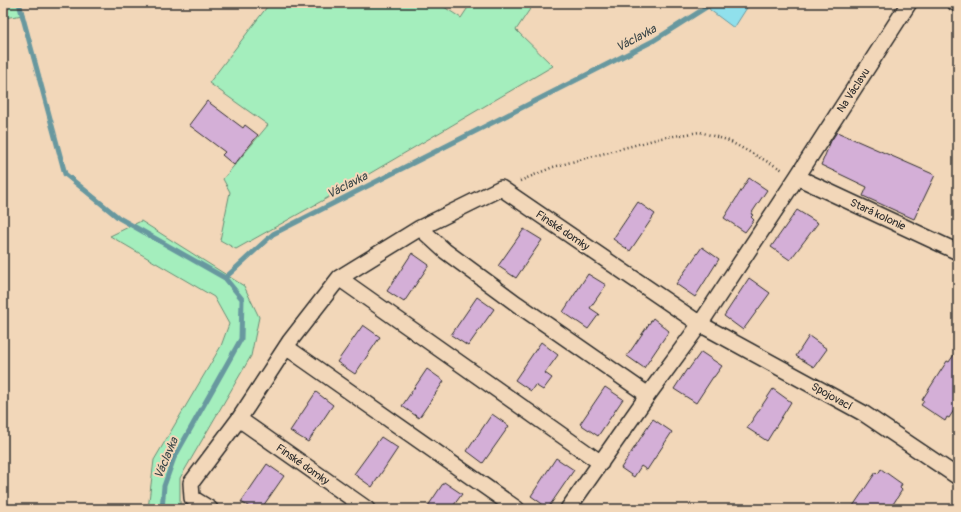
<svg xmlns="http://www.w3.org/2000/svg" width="961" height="512" viewBox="0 0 961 512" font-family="Pangolin,sans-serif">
  <rect width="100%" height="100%" fill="#f2d7b9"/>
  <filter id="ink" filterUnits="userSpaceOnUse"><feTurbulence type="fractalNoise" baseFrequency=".025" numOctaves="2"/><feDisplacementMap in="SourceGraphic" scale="8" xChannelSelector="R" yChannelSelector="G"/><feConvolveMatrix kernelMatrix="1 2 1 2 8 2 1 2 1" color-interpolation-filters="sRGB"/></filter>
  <g filter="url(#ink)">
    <path fill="#a4eebd" stroke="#688c74" d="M3,3H21L24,15L3,18Z
      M270,3H438L461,18L471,3H534L516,30L553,66L345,188L236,249L220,240L230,192L223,179L268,125L209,83Z
      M141,221L244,286L259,317L251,356L180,478V509H148L154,460L221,346L229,324L214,297L110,236Z"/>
    <path fill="#90e0ec" stroke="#68989f" d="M706,3H750L734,28L710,10Z"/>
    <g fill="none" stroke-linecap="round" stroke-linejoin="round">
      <path stroke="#68989f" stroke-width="5" d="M19,3L65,174L119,218L225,278
        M162,509L164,486L174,458L241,339L242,299L225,278L273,234L653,41L713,3"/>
    </g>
    <path fill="#d4afd7" stroke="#2b2b2b" d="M207,101L243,128L245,125L258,135L234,165L222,155L225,152L189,125Z
      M837,132L935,175L914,219L863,196L867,187L821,165L831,141Z
      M749,178L767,190L751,214L753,215L751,217L754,220L745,232L724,218Z
      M638,202L655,214L630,251L613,239Z
      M797,210L818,223L790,260L771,247Z
      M524,229L542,240L516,278L498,266Z
      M702,247L719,259L695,297L676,284Z
      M412,253L429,265L404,302L387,291Z
      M588,274L606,285L590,308L599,314L588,329L563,312Z
      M749,278L770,293L743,330L724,316Z
      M477,297L494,309L468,346L451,335Z
      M653,318L669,331L644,368L627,356Z
      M363,325L380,337L355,374L337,362Z
      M809,336L827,349L814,367L796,356Z
      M541,342L558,355L545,373L552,378L543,390L535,385L531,391L515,380Z
      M958,349V404L949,418L947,417L945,421L921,405L924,401L922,400L947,361L949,362Z
      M701,352L722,366L714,377H713L696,403L674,389L687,369L688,370Z
      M427,369L444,381L419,418L402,406Z
      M605,387L623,399L598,436L580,424Z
      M773,389L791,402L767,441L747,428Z
      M316,392L333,405L308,442L290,431Z
      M492,414L509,426L483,463L467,451Z
      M653,419L672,432L647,470L641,466L634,477L621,468Z
      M381,437L398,448L372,487L354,474Z
      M556,458L574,470L548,508L531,496Z
      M267,464L284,476L261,509H253L241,502Z
      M881,469L902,484L900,488L902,490L890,509H851L876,472L878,474Z
      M444,482L462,494L451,509H426Z"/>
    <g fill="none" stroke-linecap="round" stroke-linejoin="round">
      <defs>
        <path id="minor" d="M955,3L958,4
          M797,177L958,252
          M420,228L445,251L517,304L648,395
          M339,278L601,463
          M286,347L517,509
          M210,509L192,498L191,483L239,419
          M367,509L239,419L290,341L339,278L420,228L501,188L700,324L863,413L958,477
          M568,509L648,395L700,324L797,177L909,3"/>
      </defs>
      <use href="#minor" stroke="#2b2b2b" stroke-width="18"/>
      <path stroke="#2b2b2b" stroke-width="2.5" stroke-dasharray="1 3" stroke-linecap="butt" d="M520,181L553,167L661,138L700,132L727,140L783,170"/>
      <use href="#minor" stroke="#f2d7b9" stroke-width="15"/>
    </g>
  </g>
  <g text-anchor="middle" stroke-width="4" stroke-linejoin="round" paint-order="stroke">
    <g font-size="11" fill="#2b2b2b" stroke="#f2d7b9">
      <text transform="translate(853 90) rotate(-57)" y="4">Na Václavu</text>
      <text transform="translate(878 214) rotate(25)" y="4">Stará kolonie</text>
      <text transform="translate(563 230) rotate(34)" y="4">Finské domky</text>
      <text transform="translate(832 396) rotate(29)" y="4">Spojovací</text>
      <text transform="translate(303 464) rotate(35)" y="4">Finské domky</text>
    </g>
    <g font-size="12" font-style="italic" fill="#3a4648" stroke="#f2d7b9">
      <text transform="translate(636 38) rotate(-28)" y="4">Václavka</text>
      <text transform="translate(347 185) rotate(-27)" y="4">Václavka</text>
      <text transform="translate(166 458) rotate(-67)" y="4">Václavka</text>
    </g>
  </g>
  <rect width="961" height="512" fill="none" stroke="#f2d7b9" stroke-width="16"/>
  <rect x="8" y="8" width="945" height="496" fill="none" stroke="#2b2b2b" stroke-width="1.5" filter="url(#ink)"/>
</svg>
